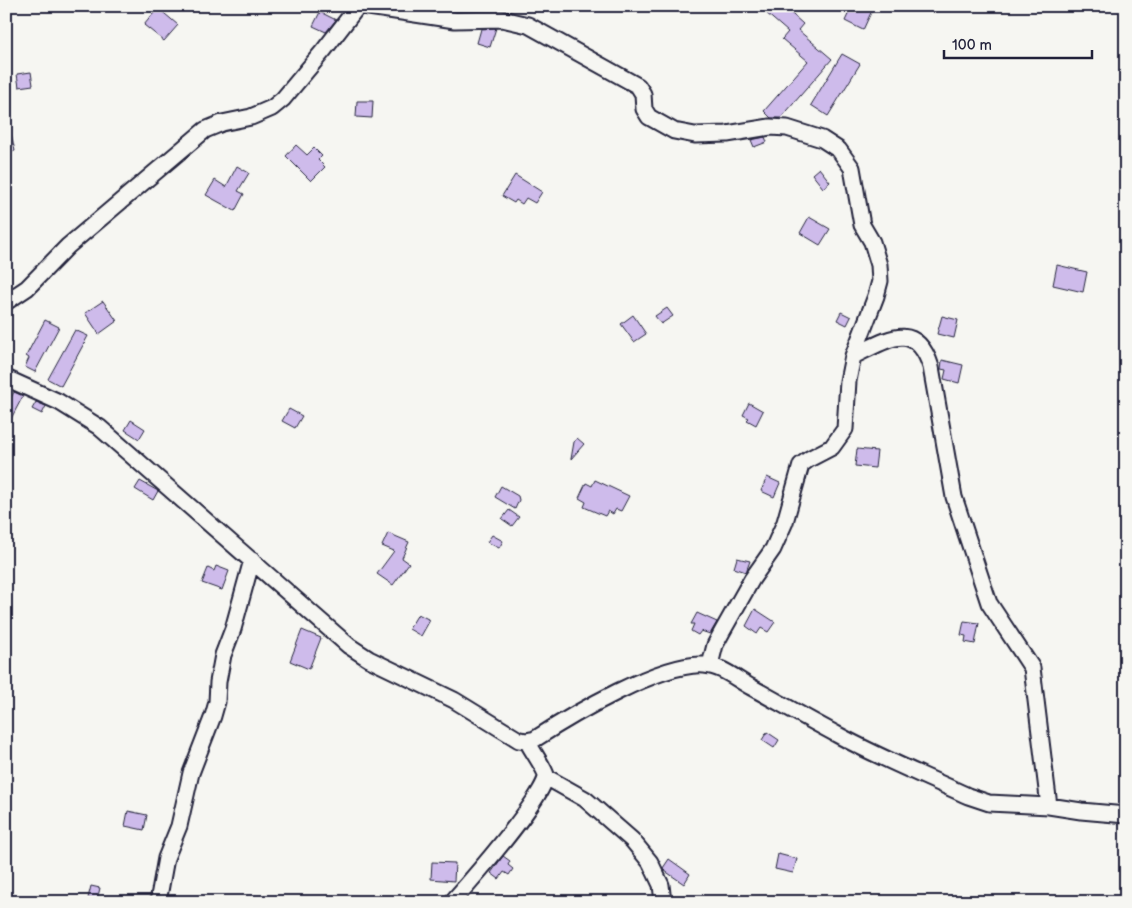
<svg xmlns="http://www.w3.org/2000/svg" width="1132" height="908" viewBox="0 0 1132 908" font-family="'Balsamiq Sans',sans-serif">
  <rect width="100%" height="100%" fill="#f6f6f2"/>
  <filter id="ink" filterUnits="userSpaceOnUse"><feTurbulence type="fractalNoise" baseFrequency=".02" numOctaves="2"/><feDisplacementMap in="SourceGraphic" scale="10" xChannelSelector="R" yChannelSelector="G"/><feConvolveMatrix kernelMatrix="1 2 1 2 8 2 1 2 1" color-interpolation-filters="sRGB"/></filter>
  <g filter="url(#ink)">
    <path fill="#cebbeb" stroke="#22223b" d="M758,6H783L803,24L798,30L832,59L781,118H771L764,111L808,61L782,39L788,32Z
      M852,6H874L863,30L845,21Z
      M158,8L178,25L164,41L144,25Z
      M320,12L336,20L326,32L313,26Z
      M496,28L490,47L477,43L481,29Z
      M842,54L860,64L828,116L811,105Z
      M31,72L33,85L19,87L17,74Z
      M357,101H373L372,118L356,117Z
      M6,129H10L15,151L6,153Z
      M765,137L767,142L754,147L751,140Z
      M296,145L307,155L314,148L322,156L318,160L325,167L311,181L286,156Z
      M237,166L249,173L238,191L244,194L235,211L206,195L215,180L226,187Z
      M819,168L830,182L823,188L812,174Z
      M515,175L542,192L535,203L526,198L522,204L516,200L514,203L502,196Z
      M809,217L830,229L820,245L800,233Z
      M1057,265L1087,272L1083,292L1053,285Z
      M103,301L117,321L99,334L85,313Z
      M667,308L673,316L661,324L655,316Z
      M841,312L851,317L847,325L837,320Z
      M633,315L646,334L634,342L621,324Z
      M942,316L958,320L954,338L937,334Z
      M45,320L59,327L35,372L25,367L29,358L26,356Z
      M75,330L88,336L61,386L48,379Z
      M942,360L963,365L959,383L944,379L946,370L941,369Z
      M14,392L23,396L6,428V407Z
      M36,402L46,406L42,414L32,409Z
      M749,403L763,411L756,425L747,420L749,418L743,415Z
      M289,409L302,416L295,428L282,421Z
      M131,420L145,429L139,439L125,430Z
      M577,438L584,444L571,459L574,442Z
      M857,449L877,451L875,468L855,466Z
      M767,477L780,483L774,497L761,491Z
      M595,480L629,496L621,511L616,509L613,514L608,511L605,516L584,507L586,502L579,498L586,483L592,486Z
      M140,481L158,491L153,500L135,489Z
      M501,486L518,496L519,500L515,509L495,497Z
      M509,510L519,517L512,526L502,519Z
      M388,533L409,542L402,558L409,563L393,585L377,574L394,551L382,546Z
      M492,535L503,541L499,548L487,542Z
      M737,558L750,561L746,572L734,568Z
      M216,566L229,571L222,590L202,583L208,568L214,571Z
      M755,609L775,622L768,632L761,628L757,634L746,626Z
      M697,613L717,622L710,634L701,631L698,635L691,631L694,624H691Z
      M418,614L430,620L421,636L409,629Z
      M964,621L979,623L975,644L965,642L966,636L961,635Z
      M302,630L321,638L309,669L290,661Z
      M767,732L779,740L774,748L762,740Z
      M128,811L147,815L144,830L125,826Z
      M778,854L797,859L793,873L775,869Z
      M503,856L510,861L508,865L513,869L509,875L504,872L499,879L491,873Z
      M669,859L690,874L684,884L665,871L663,868Z
      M432,862L455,863L454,881L431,879Z
      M91,886L100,888L97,900L88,898Z"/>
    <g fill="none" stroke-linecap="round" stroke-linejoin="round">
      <defs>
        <path id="minor" d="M362,6L455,20L502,19L528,25L638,86L643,94L644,109L649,117L674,131L695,135L727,134L770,127L787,128L822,139L839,150L852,168L862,225L872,242L879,265L880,281L876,296L853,356L848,381L845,429L832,447L809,459L801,465L785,522L773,549L752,579L722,632L715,645L710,665
          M6,302L27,288L68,246L205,130L222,123L251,117L272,108L283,99L324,50L358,6
          M853,356C886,341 915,318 931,367L954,497L989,603L1032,668L1049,806
          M6,378L59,402L99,427L349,646L369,659L454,700L519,740L527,741L535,739C572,715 661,662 704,665C722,666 736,679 751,687C780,703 808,719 838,735C880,758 925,776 968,796L989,803L1049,806L1081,811L1126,815
          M546,777L585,799L632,840L650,862L661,885L663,902
          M158,902L166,858L179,826L191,773L213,716L217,702L218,682L223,655L233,629L252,560
          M452,902C468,884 548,793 546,775C545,769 531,749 527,741"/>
      </defs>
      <use href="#minor" stroke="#22223b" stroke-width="19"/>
      <use href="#minor" stroke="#f6f6f2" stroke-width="15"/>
    </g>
  </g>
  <rect width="1132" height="908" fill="none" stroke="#f6f6f2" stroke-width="25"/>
  <rect x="12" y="12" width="1107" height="883" fill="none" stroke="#22223b" stroke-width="2" filter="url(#ink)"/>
  <path d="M944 50v8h148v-8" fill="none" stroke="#22223b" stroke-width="2.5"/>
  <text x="952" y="50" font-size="15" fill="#22223b" stroke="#f6f6f2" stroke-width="4" paint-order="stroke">100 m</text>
</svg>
